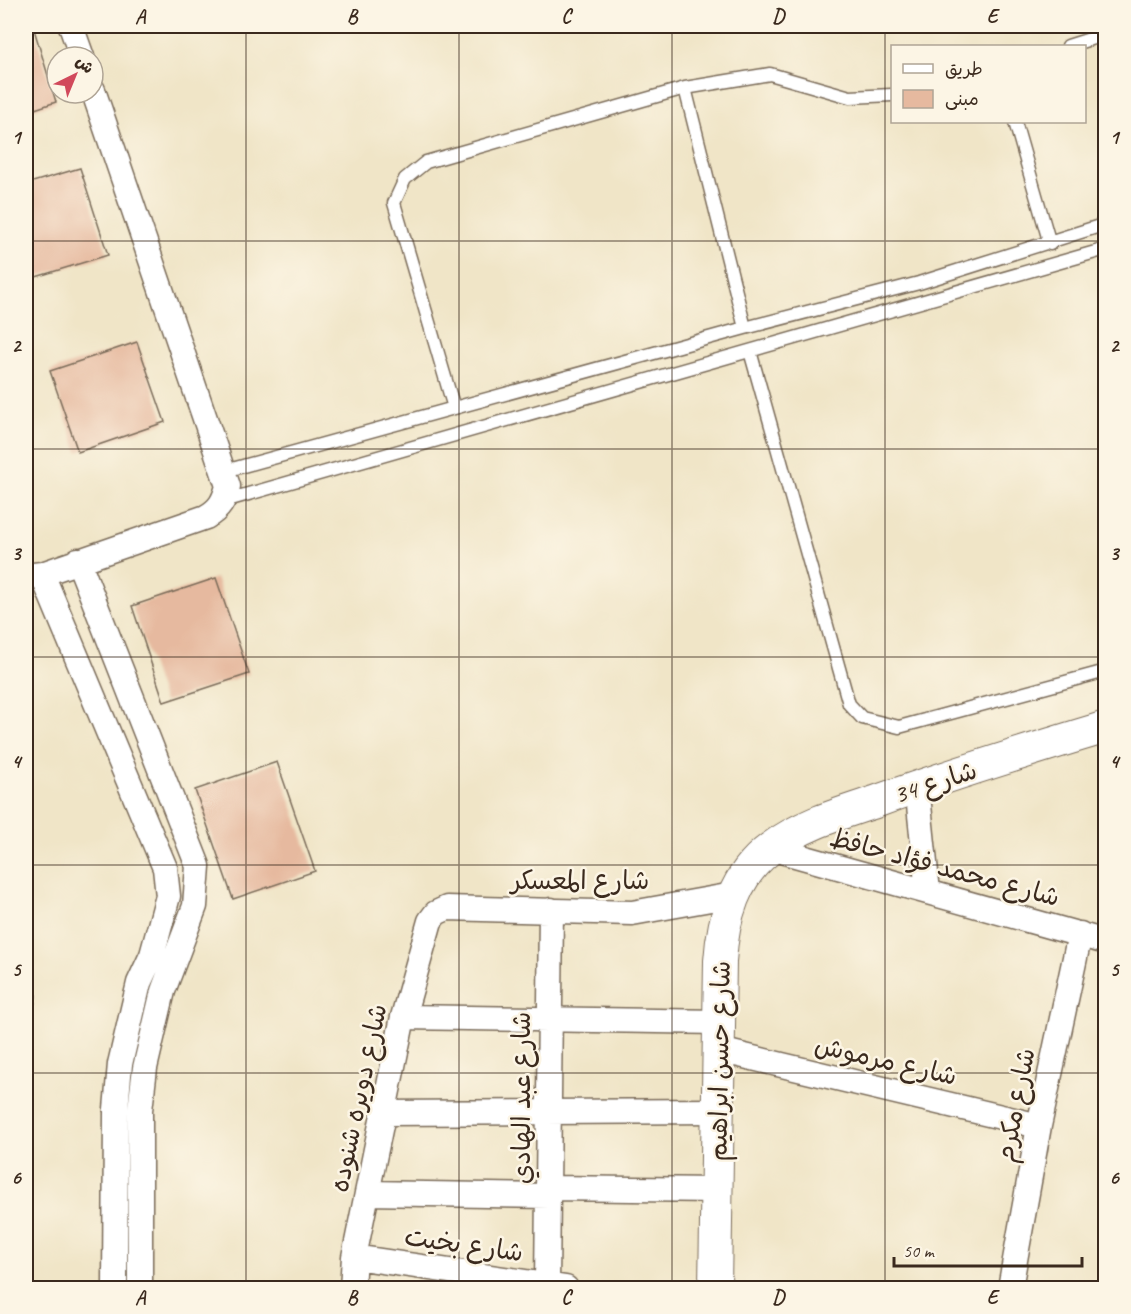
<svg xmlns="http://www.w3.org/2000/svg" width="1131" height="1314" viewBox="0 0 1131 1314" font-family="Caveat,'Playpen Sans Arabic',sans-serif">
  <rect width="100%" height="100%" fill="#fcf5e5"/>
  <filter id="ink" filterUnits="userSpaceOnUse"><feTurbulence type="fractalNoise" baseFrequency=".0167" numOctaves="2"/><feDisplacementMap in="SourceGraphic" scale="12" xChannelSelector="R" yChannelSelector="G"/><feConvolveMatrix kernelMatrix="1 2 1 2 8 2 1 2 1" color-interpolation-filters="sRGB"/></filter>
  <filter id="wash" filterUnits="userSpaceOnUse"><feTurbulence type="fractalNoise" baseFrequency=".008" numOctaves="4" result="noise"/><feDisplacementMap in="SourceGraphic" scale="24" xChannelSelector="R" yChannelSelector="G"/><feGaussianBlur stdDeviation="1.35" result="paint"/><feColorMatrix in="noise" values="0 0 0 0 0 0 0 0 0 0 0 0 0 0 0 0 0 1.4 0 .05"/><feComposite in="paint" operator="in"/></filter>
  <g filter="url(#wash)">
    <rect width="100%" height="100%" fill="#f0e5c7"/>
    <g id="blocks">
      <path fill="#e6b99f" d="M26,26H33L56,102L26,112Z
        M80,168L108,255L26,280V184Z
        M137,342L165,422L78,452L50,371Z
        M216,578L249,674L164,702L132,606Z
        M277,762L315,871L233,899L195,790Z"/>
    </g>
  </g>
  <g filter="url(#ink)">
    <use href="#blocks" fill-opacity="0" stroke="#7a6b59" stroke-width="1.5"/>
    <g fill="none" stroke-linecap="round" stroke-linejoin="round">
      <defs>
        <path id="service" d="M1068,46L1106,34
          M685,88L745,328
          M1015,122L1050,244
          M750,351L849,704L862,718L899,727L1106,671
          M454,408L394,203L405,179L426,162L685,88L770,74L850,97L892,95
          M225,471L745,328L919,283L1106,224
          M224,501L1106,249
          M26,986L29,996L26,1012"/>
        <path id="minor" d="M71,26L82,57
          M78,560L198,866L195,906L163,991L145,1068L140,1110V1288
          M42,574L165,868L168,896L152,955L139,983L120,1064L116,1109L115,1288
          M26,576L42,574L206,517C220,509 224,501 228,486L93,90
          M917,786L928,892
          M770,848L1106,942
          M403,1017L719,1022
          M719,1050L1039,1126
          M383,1113L718,1111
          M548,1188L717,1190
          M367,1193L549,1196
          M354,1257L566,1288
          M547,1285L551,910
          M352,1288L354,1257L403,1017L430,921L436,913L447,908L632,913L733,895
          M1010,1288L1039,1126L1080,934"/>
        <path id="tertiary" d="M715,1288L720,961C723,918 734,875 771,848C801,825 839,814 875,802C951,774 1028,751 1106,727"/>
      </defs>
      <use href="#service" stroke="#7a6b59" stroke-width="15"/>
      <use href="#minor" stroke="#7a6b59" stroke-width="27"/>
      <use href="#tertiary" stroke="#7a6b59" stroke-width="34"/>
      <use href="#service" stroke="#fff" stroke-width="12"/>
      <use href="#minor" stroke="#fff" stroke-width="24"/>
      <use href="#tertiary" stroke="#fff" stroke-width="32"/>
    </g>
  </g>
  <path fill="none" stroke="#3b2a1e" stroke-width="1.5" stroke-opacity="0.55" d="M246,26V1288M459,26V1288M672,26V1288M885,26V1288M26,241H1106M26,449H1106M26,657H1106M26,865H1106M26,1073H1106"/>
  <g text-anchor="middle" stroke-width="5" stroke-linejoin="round" paint-order="stroke">
    <g font-size="26" fill="#3b2a1e" stroke="#fcf5e5">
      <text transform="translate(935 782) rotate(-18)" y="9">شارع 34</text>
      <text transform="translate(945 867) rotate(15)" y="9">شارع محمد فؤاد حافظ</text>
      <text x="580" y="889">شارع المعسكر</text>
      <text transform="translate(886 1060) rotate(13)" y="9">شارع مرموش</text>
      <text transform="translate(719 1061) rotate(-89)" y="9">شارع حسن ابراهيم</text>
      <text transform="translate(358 1098) rotate(-78)" y="9">شارع دويره شنوده</text>
      <text transform="translate(521 1098) rotate(-90)" y="9">شارع عبد الهادي</text>
      <text transform="translate(1015 1105) rotate(-79)" y="9">شارع مكرم</text>
      <text transform="translate(464 1244) rotate(8)" y="9">شارع بخيت</text>
    </g>
  </g>
  <rect width="1131" height="1314" fill="none" stroke="#fcf5e5" stroke-width="66"/>
  <rect x="891" y="45" width="195" height="78" fill="#fcf5e5" stroke="#afa495" stroke-width="1.5"/>
  <rect x="903" y="64" width="30" height="9" fill="#ffffff" stroke="#afa495" stroke-width="1.5"/>
  <text x="945" y="75" font-size="18" fill="#3b2a1e">طريق</text>
  <rect x="903" y="90" width="30" height="18" fill="#e6b99f" stroke="#afa495" stroke-width="1.5"/>
  <text x="945" y="105" font-size="18" fill="#3b2a1e">مبنى</text>
  <g transform="translate(75 75) rotate(43)"><circle r="28" fill="#fcf5e5" stroke="#afa495" stroke-width="1.5"/>
  <path d="M0-4.5L10 22L0 15L-10 22Z" fill="#d1495b"/>
  <text y="-9" font-size="16" font-weight="bold" text-anchor="middle" fill="#3b2a1e">ش</text>
  </g>
  <path d="M894 1257v9h188v-9" fill="none" stroke="#3b2a1e" stroke-width="3"/>
  <text x="903" y="1257" font-size="18" fill="#3b2a1e" stroke="#fcf5e5" stroke-width="4.5" paint-order="stroke">50 m</text>
  <rect x="33" y="33" width="1065" height="1248" fill="none" stroke="#3b2a1e" stroke-width="2"/>
  <g font-size="20" text-anchor="middle" font-weight="bold" fill="#3b2a1e">
    <text x="140" y="23">A</text>
    <text x="352" y="23">B</text>
    <text x="566" y="23">C</text>
    <text x="778" y="23">D</text>
    <text x="992" y="23">E</text>
    <text x="16" y="144">1</text>
    <text x="1114" y="144">1</text>
    <text x="16" y="352">2</text>
    <text x="1114" y="352">2</text>
    <text x="16" y="560">3</text>
    <text x="1114" y="560">3</text>
    <text x="16" y="768">4</text>
    <text x="1114" y="768">4</text>
    <text x="16" y="976">5</text>
    <text x="1114" y="976">5</text>
    <text x="16" y="1184">6</text>
    <text x="1114" y="1184">6</text>
    <text x="140" y="1304">A</text>
    <text x="352" y="1304">B</text>
    <text x="566" y="1304">C</text>
    <text x="778" y="1304">D</text>
    <text x="992" y="1304">E</text>
  </g>
</svg>
